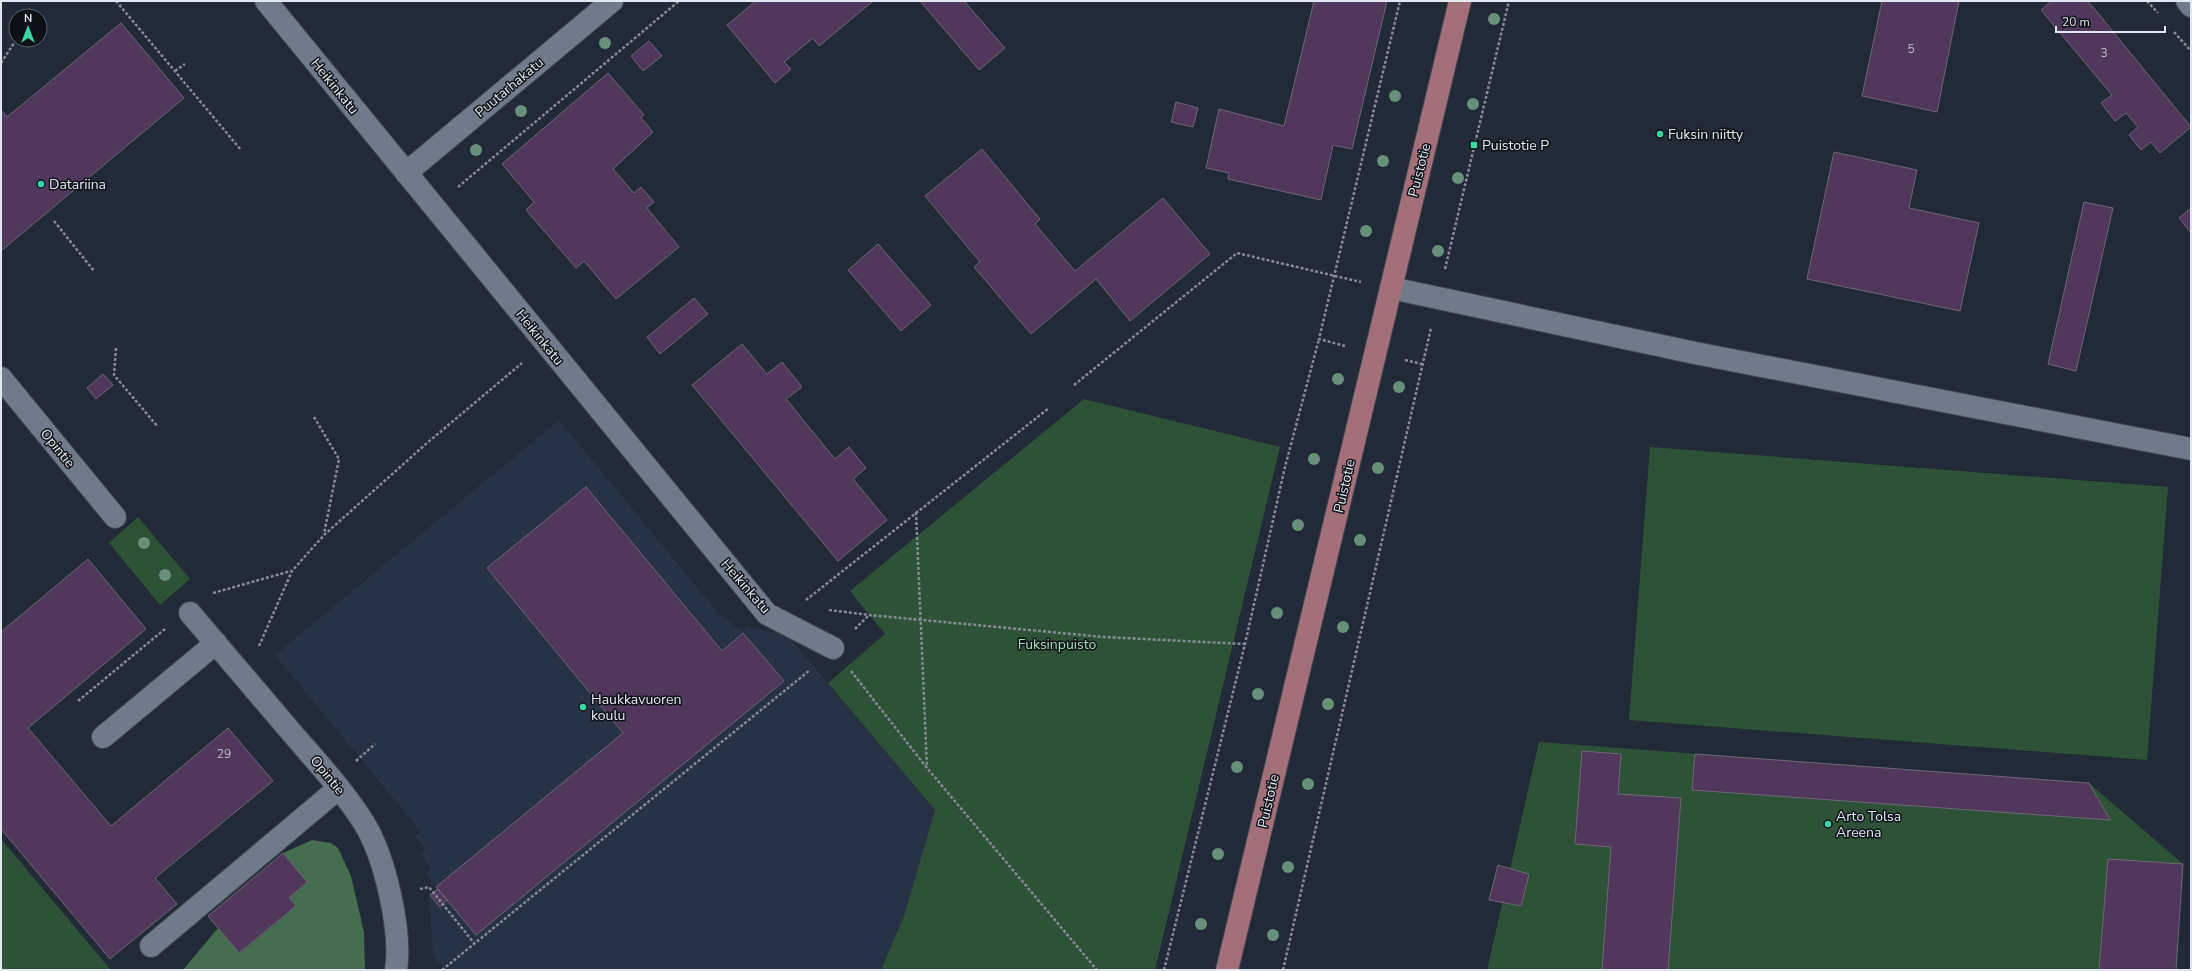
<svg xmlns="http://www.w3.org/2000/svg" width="2192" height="971" viewBox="0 0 2192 971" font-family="'Nunito Sans',sans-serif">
  <rect width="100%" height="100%" fill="#212a36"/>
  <path fill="#273344" d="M559,420L720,615L743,632L746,626L788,636L935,810L904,916L881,970H445L433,955L429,896L438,889L425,873L431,868L420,854L426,849L415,837L421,832L275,655Z"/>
  <path fill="#2f5138" d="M1084,399L1280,447L1155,970H881L904,916L935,810L828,683L885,634L850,591Z
    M1650,447L2168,487L2147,760L1629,720Z
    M138,517L190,579L160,605L109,543Z
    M1539,742L2089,783L2183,864L2176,970H1487Z
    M1,839L111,970H1Z"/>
  <path fill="#466d50" d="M312,840L331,843L338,848L351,876L364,932L365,970H183L218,928L240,953L296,906L289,898L307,882L283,853Z"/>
  <path fill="#4f3859" stroke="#706675" d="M756,1H873L819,46L813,38L784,62L791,69L775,83L727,25Z
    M920,1H964L1005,48L979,70Z
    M1314,1H1387L1352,149L1333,145L1321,200L1228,179L1229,173L1206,168L1219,109L1284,126Z
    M1882,1H1959L1937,112L1862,96Z
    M2052,1H2088L2191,127L2160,153L2151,142L2141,150L2129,135L2138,127L2126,113L2115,121L2101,103L2112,95L2041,10Z
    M121,23L184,98L1,251V110L7,117Z
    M649,41L662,56L643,71L631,56Z
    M608,73L644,115L641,118L653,132L613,169L634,193L641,187L654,202L647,208L679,247L616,299L584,261L576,268L526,210L534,202L502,164Z
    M1176,102L1198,108L1193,127L1171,122Z
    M982,149L1040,219L1035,224L1075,271L1163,198L1210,254L1130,321L1096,279L1031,334L974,267L980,262L925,196Z
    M1834,152L1917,170L1909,208L1979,223L1960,311L1807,279Z
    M2084,202L2113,208L2076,371L2048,364Z
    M2191,208V233L2179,218Z
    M878,244L931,305L901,331L848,270Z
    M694,298L708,314L660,354L647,337Z
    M742,344L767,374L782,362L802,387L786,399L835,459L849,447L866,468L853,479L887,520L838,561L692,385Z
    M103,374L113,385L96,399L87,388Z
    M586,487L722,651L743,633L784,681L476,935L436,887L623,733L487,568Z
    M88,559L146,629L28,728L111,826L228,728L273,781L155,878L177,904L110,959L1,829V632Z
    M1582,751L1621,754L1618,794L1681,798L1668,970H1602L1611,847L1575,844Z
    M1695,754L2089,783L2110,820L1692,790Z
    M283,853L307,882L289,898L296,906L239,953L208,916Z
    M2108,859L2183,864L2176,970H2099Z
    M1498,865L1529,874L1521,906L1489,900Z
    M438,889L447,900L440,907L430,895Z"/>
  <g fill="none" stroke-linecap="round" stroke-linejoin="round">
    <defs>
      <path id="minor" d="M266,1L767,614L833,648
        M2187,1L2191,6
        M406,173L612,1
        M1391,288L1695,353L2191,449
        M1,378L115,517
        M190,613C224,653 258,693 292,733C317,762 344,791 364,823C385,857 402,931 396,970
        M103,737L216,643
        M151,946L339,788"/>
      <path id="major" d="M1227,970L1460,1"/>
    </defs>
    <use href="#minor" stroke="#3f4550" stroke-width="24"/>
    <use href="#major" stroke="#3f4550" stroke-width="24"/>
    <path stroke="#848b95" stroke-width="2.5" stroke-dasharray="3 2" stroke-linecap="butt" d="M116,1L241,150
      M2147,1L2158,13
      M2174,32L2191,51
      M1,63L16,40
      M175,71L185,64
      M458,187L679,1
      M54,221L94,271
      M1445,269L1509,1
      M1345,346L1319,339L1400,1
      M116,348L114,375L158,427
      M1405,360L1422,364
      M1074,385L1237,253L1361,282
      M314,417L339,459L324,534
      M916,512L927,768
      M213,593L291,571
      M806,600L1049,408
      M829,610L869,615L1104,637L1245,644
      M855,629L869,615
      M259,646L292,571L324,535L427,443L522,363
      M851,671L927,768L1097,970
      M78,701L165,629
      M356,761L375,744
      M420,889L429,887L474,943
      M442,970L810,670
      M1164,970L1245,644L1285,467L1319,339
      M1283,970L1431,328"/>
    <use href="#minor" stroke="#707a89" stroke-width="22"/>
    <use href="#major" stroke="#a3707a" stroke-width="22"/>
  </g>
  <g fill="#688f7a">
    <circle cx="1494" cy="19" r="6"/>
    <circle cx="605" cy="43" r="6"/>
    <circle cx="1395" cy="96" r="6"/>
    <circle cx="1473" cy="104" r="6"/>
    <circle cx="521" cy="111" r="6"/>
    <circle cx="476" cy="150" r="6"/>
    <circle cx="1383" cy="161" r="6"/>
    <circle cx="1458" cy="178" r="6"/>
    <circle cx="1366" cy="231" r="6"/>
    <circle cx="1438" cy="251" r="6"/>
    <circle cx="1338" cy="379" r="6"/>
    <circle cx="1399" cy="387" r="6"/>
    <circle cx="1314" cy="459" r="6"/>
    <circle cx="1378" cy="468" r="6"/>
    <circle cx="1298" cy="525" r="6"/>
    <circle cx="1360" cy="540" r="6"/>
    <circle cx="144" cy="543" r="6"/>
    <circle cx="165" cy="575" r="6"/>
    <circle cx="1277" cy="613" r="6"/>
    <circle cx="1343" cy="627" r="6"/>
    <circle cx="1258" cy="694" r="6"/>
    <circle cx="1328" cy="704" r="6"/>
    <circle cx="1237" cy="767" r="6"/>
    <circle cx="1308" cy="784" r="6"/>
    <circle cx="1218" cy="854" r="6"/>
    <circle cx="1288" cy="867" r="6"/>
    <circle cx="1201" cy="924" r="6"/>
    <circle cx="1273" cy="935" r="6"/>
  </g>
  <g fill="#3bd4a4" stroke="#0e1218" stroke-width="1.5">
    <circle cx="1660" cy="134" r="4"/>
    <rect x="1470" y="141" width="8" height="8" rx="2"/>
    <circle cx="41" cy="184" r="4"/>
    <circle cx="583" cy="707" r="4"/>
    <circle cx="1828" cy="824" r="4"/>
  </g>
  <g text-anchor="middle" stroke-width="3" stroke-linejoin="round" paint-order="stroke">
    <g font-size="12" fill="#bdbcca">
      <text x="1911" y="53">5</text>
      <text x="2104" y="57">3</text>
      <text x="224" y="758">29</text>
    </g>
    <g font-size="14" fill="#e2e8f0" stroke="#0e1218">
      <text transform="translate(335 86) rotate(51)" y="5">Heikinkatu</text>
      <text transform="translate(509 87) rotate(-40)" y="5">Puutarhakatu</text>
      <text transform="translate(1419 170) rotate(-76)" y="5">Puistotie</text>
      <text transform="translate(540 337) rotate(51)" y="5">Heikinkatu</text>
      <text transform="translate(58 448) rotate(51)" y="5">Opintie</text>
      <text transform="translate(1344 486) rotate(-77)" y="5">Puistotie</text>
      <text transform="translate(746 586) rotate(49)" y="5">Heikinkatu</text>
      <text transform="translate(328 775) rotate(51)" y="5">Opintie</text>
      <text transform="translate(1268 801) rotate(-77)" y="5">Puistotie</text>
    </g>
    <g font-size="14" fill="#e2e8f0" stroke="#0e1218" text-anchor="start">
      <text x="1668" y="139">Fuksin niitty</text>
      <text x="1482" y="150">Puistotie P</text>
      <text x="49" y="189">Datariina</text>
      <text x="591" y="704">Haukkavuoren<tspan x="591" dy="16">koulu</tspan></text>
      <text x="1836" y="821">Arto Tolsa<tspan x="1836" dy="16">Areena</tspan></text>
    </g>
    <g font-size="14" fill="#a2e2b2" stroke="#0e1218">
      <text x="1057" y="649">Fuksinpuisto</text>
    </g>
  </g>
  <rect width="2192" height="971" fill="none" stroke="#e2e8f0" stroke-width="4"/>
  <g transform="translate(28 28)"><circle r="19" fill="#0e1218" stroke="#63686e"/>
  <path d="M0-3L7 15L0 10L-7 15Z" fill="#3bd4a4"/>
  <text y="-6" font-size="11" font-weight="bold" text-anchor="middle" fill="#e2e8f0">N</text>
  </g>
  <path d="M2056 26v6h109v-6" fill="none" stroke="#e2e8f0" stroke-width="2"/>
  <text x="2062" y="26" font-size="12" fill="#e2e8f0" stroke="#0e1218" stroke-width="3" paint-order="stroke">20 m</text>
</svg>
